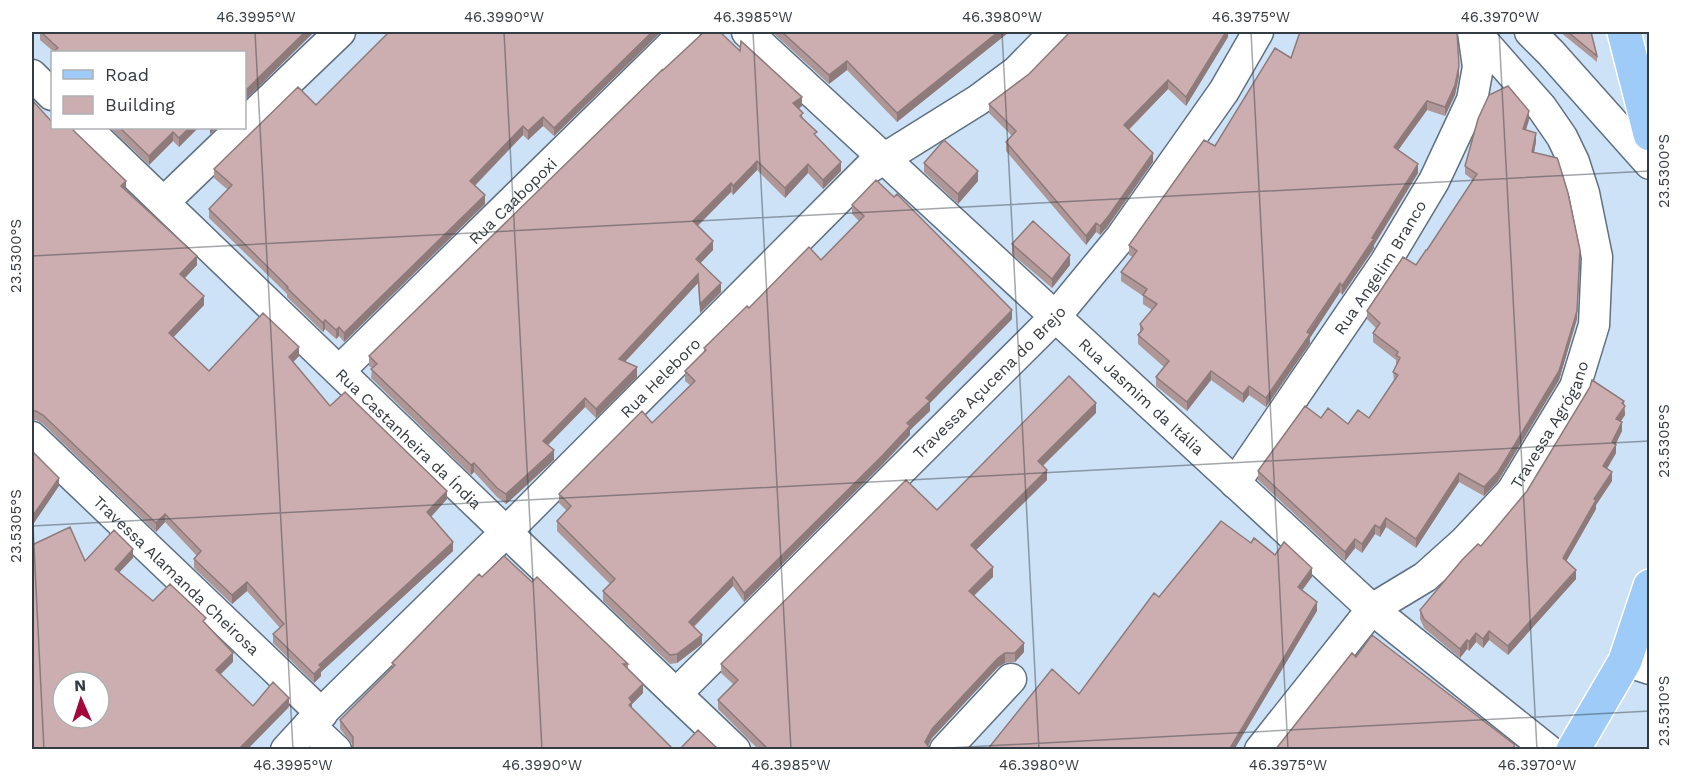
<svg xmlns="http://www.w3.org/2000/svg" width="1681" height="781" viewBox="0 0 1681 781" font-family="'Work Sans',sans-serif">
  <rect width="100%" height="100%" fill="#cde2f6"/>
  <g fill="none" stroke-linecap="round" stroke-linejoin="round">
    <defs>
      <g id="street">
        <path id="s1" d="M747,32L1372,609L1548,750"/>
        <path d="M1530,32L1551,53L1650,164"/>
        <path d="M32,75L52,95"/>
        <path d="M244,124L340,32"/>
        <path id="s2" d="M86,128L506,532L735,750"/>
        <path d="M164,202L241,128"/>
        <path id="s3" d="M339,371L685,32"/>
        <path id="s4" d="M32,437L322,714"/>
        <path id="s5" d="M1235,483L1385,263L1434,181L1472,100L1478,67L1473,32"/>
        <path d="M1625,661L1650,669"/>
        <path id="s6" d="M676,694L1055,317L1121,237L1224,91L1258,32"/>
        <path d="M309,725L336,750"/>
        <path id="s7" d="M286,750L309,725L506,532L869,168L978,100L1017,71L1055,32"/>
        <path d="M945,750L1011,679"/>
        <path id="s8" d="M1260,750L1372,609L1425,577L1464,542L1512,491L1575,387L1594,325L1597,257L1584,193L1574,162L1562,137L1542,108L1475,32"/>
      </g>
      <path id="primary" d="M1624,32L1650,134
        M1573,750L1625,661L1650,586"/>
    </defs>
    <use href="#street" stroke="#5e7082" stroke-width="33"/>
    <use href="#primary" stroke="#fff" stroke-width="36"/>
    <use href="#street" stroke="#fff" stroke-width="30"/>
    <use href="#primary" stroke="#9ecbf7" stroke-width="33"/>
  </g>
  <path fill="#af9697" d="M40,32H314L244,101V52H54L40,40Z
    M389,32H661L554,136L543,126L528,140L523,135L475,186L485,204L344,342L339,336L336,339L325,329L323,332L287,297V294L209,218V209L228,190L214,178V169L316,105Z
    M772,32H1009L897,122L847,70L829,84Z
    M1228,32V37L1186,106L1168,89L1129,130L1153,162L1107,227L1100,235L1096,232L1086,245L1006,151V142L1012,136L989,113V104L1029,74L1067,35Z
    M1560,32H1591L1597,56V62Z
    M740,51L802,106L799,108L803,118L841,171L823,189L808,173L785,198L757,170L733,195L731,192L698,226L713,250L700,263L721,292L700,313L698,283L625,362L637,377L596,418L585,407L548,445L554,460L506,504L497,497L474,472L471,475L371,378L372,368L369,366V356L663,70Z
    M1291,58L1459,76L1455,95L1445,116L1427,110L1398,150L1418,173L1374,245V248L1370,254L1342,295L1340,292L1310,338V343L1266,407L1249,395L1243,403L1211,380L1187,411L1156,386V377L1164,367L1138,344V335L1140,332V324L1152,310L1143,304V296L1121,281V272L1133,257L1129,255V245Z
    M32,100L52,128L74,131L126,190L197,265L185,278L204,305L173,337L209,371L299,356L293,362L330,406L447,499L431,517L453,551L321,672V676L314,683L273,643V634L280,628L247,591L232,604L194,568V559L197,556L165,522L156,532L43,424L36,420H32Z
    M1529,120L1526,130L1536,142L1534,153L1577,319L1559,380L1498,481L1484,496L1459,482L1416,548L1386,527L1380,537L1375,534L1362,553L1355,548L1345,561L1258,480V471L1321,418L1348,424L1369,418L1394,381L1393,372L1397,364H1396V360L1373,342V333L1376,328L1367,319V311L1416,265L1427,250L1473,180L1465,174V166Z
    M110,128H198L179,147L173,141L149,165Z
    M924,163L978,181L958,204L924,172Z
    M852,205L1012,319L930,403V411L910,430V435L882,465L744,602L733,586L694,627L702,644L677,663L670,664L603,601V591L610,584L557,531V521L567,511L559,503V494L652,423L690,385L685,381V371L704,352V348L749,308L821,260L859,221L852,214Z
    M1012,244L1070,265L1052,288L1012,254Z
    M1624,406L1625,415L1621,421L1622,431L1616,444V453L1607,469L1612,481L1596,505V509L1566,561L1576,579L1508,655L1489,640L1483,648L1476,642L1469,651L1467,649L1460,658L1424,628L1420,619V610L1481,546Z
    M1096,413L1043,466L1047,480L976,550L993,577L974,596L1024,652L1015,662L1005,663L998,667L932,738L928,746L931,750H759L718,709V700L733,684L721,673V664L937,510Z
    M482,577L532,582L628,664V669L643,693L632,704L353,745L340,729V720L392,668V663Z"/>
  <path fill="#8f7a7b" d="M305,32H314L244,101V92Z
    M652,32H661L554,136V128Z
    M998,32H1009L897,122V113Z
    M1226,32H1228V37L1186,106V97Z
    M847,61V70L829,84V75Z
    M1459,66V76L1455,95L1445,116V107Z
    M1168,80V89L1124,134V125Z
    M802,97V106L793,113V103Z
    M1427,101V110L1394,156V147Z
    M1529,111V120L1523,138V129Z
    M543,117V126L528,140V131Z
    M523,126V135L470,190V181Z
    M189,128H198L179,147V138Z
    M210,128H217L210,134Z
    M173,132V141L149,165V156Z
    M1536,133V142L1532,161V152Z
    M1153,153V162L1107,227L1100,235V226Z
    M757,161V170L733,195V186Z
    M841,162V171L823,189V180Z
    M808,164V173L785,198V188Z
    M1418,164V173L1374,245V248L1370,254L1342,295V286Z
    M978,171V181L958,204V194Z
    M126,181V190L121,186Z
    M731,183V192L693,230V221Z
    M485,195V204L344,342V333Z
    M1096,223V232L1086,245V236Z
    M713,241V250L696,268V259Z
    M1070,255V265L1052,288V279Z
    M197,256V265L180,283V274Z
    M1580,258L1577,319L1559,380L1498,481L1484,496V487Z
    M698,274V283L619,368V359Z
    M721,283V292L700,313V304Z
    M1340,283V292L1310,338V343L1266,407V398Z
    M204,296V305L169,342V333Z
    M1012,310V319L930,403V411L910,430V435L882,465L744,602V593L907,423L926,398Z
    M325,320V329L323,332V323Z
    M339,327V336L336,339V330Z
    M299,347V356L289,366V357Z
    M637,367V377L596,418V409Z
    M1211,371V380L1187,411V402Z
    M1249,386V395L1243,403V394Z
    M585,398V407L543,450V441Z
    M1624,401L1625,415L1616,428V419L1622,403Z
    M1096,403V413L1038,470V461Z
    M1622,422V431L1612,451V442Z
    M1616,445V453L1603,475V466Z
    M554,450V460L506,504V494Z
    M474,463V472L471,475V465Z
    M1047,470V480L971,555V545Z
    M1612,472V481L1596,505V509L1563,567V558L1594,499Z
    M1459,473V482L1416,548V539Z
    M59,478V486L32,526V517Z
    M447,491V499L427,521V512Z
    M165,514V522L156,532V523Z
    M1386,518V527L1380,537V528Z
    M1375,525V534L1362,553V544Z
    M1355,539V548L1345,561V552Z
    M453,542V551L321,672V676L314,683V674L319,665Z
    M133,549V558L115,577V569Z
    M993,567V577L969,600V591Z
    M1312,568V577L1298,596V587Z
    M1576,570V579L1508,655V646Z
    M733,577V586L689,631V622Z
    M247,582V591L232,604V595Z
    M1317,602V611L1234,750H1229Z
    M1489,631V640L1483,648V639Z
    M1476,633V642L1469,651V642Z
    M702,635V644L677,663V654Z
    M1467,640V649L1460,658V649Z
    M1024,643V652L1015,662V653Z
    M233,653V662L216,679V670Z
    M1005,653V663L998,667L932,738L926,750L925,742L932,729L998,658Z
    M643,684V693L632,704V711L629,713V698Z
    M289,698V707L247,750H238Z"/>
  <path fill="#ccaeb0" stroke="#8f7a7b" stroke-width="1.5" fill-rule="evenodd" d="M41,32H305L244,92V52H56L54,51L58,48Z
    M389,32H652L554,128L543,117L528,131L523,126L470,181L485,195L344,333L339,327L336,330L325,320L323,323L287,288L288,287L209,209L232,185L214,169L298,87L316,105Z
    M704,32H720L740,51L741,41L802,97L793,103L803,113L800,116L817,132L814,134L841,162L823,180L808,164L785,188L757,161L733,186L731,183L693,221L713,241L696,259L721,283L700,304L698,274L619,359L637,367L596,409L585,398L543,441L554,450L506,494L497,488L474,463L471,465L371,369L377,364L369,356L663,69L662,71Z
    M782,32H998L897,113L847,61L829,75Z
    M1069,32H1226L1186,97L1168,80L1124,125L1153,153L1107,218L1100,226L1096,223L1086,236L1006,142L1016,131L989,104L1029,74L1067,35Z
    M1300,32H1457L1459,66L1455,85L1445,107L1427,101L1394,147L1418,164L1372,238L1374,239L1370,244L1342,286L1340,283L1307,332L1310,334L1266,398L1249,386L1243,394L1211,371L1187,402L1156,377L1169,361L1138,335L1143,329L1140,324L1157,304L1143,295L1147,289L1121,272L1137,251L1129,245L1204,140L1215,146L1275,48L1291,58Z
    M1568,32H1591L1597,56Z
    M1508,86L1529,111L1523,129L1536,133L1532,152L1557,158L1558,160L1568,193L1580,250L1577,311L1559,371L1498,472L1484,487L1459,473L1416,539L1386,518L1380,528L1375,525L1362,544L1355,539L1345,552L1258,471L1305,406L1321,418L1328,408L1348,424L1358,410L1369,418L1398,375L1393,372L1400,358L1396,355L1398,352L1373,333L1380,323L1367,311L1403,257L1416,265L1426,250H1427L1477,174L1465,166L1478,119L1489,95Z
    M32,100L52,122V128H72L74,131L126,181L121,186L197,256L180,274L204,296L169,333L209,371L263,313L299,347L289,357L330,406L345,392L447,491L427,512L453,542L319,665L321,667L314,674L273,634L284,624L247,582L232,595L194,559L201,551L165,514L156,523L43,415L36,411H32Z
    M120,128H189L179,138L173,132L149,156Z
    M944,140L978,171L958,194L924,163Z
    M876,180L894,197L897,194L1012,310L926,398L930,401L907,423L910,426L882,456L744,593L733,577L689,622L702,635L677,654L670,655L603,591L615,579L557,521L571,506L559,494L642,411L652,423L695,381L685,371L706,350L704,348L747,306L749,308L809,247L821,260L864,216L852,205Z
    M1033,221L1070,255L1052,279L1012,244Z
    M1069,376L1096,403L1038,461L1047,470L971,545L993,567L969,591L1024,643L1015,653H1005L998,658L932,729L925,742L931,750H769L718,700L738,680L721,664L906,480L937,510Z
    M1592,380L1624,401L1622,403L1625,406L1616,419L1622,422L1612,442L1616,445L1603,466L1612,472L1594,499L1596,500L1563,558L1576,570L1508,646L1489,631L1483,639L1476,633L1469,642L1467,640L1460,649L1424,619L1420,610L1462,560L1478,544L1481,546L1527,491L1590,387Z
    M32,451L59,478L32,517Z
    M1221,521L1251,543L1254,538L1275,555L1284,542L1312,568L1298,587L1317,602L1229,750H987L1052,669L1079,694L1154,593L1159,597Z
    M70,527L85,561L114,530L133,549L115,569L153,601L170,584L206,618L203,621L233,653L216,670L253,706L273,682L289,698L238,750H32V545ZM63,682H99V718H63Z
    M504,556L532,582L537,577L628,664H623L643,684L629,698L632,702L629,705L674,750H350L353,746V737L340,720L395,665L392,663L479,574L482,577Z
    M1372,635L1515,745L1512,750H1275L1352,653L1356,657Z
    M698,730L719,750H679Z"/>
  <path fill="none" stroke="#333b43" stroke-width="1.5" stroke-opacity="0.45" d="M255,32L293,750M504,32L542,750M753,32L791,750M1002,32L1039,750M1251,32L1288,750M1499,32L1537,750M32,256L1650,171M32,506L44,750M32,526L1650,441M911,750L1650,711"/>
  <g text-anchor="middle" stroke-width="4.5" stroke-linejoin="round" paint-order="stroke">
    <g font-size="16" fill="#333b43" stroke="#fff">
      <text dy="6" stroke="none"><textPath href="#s3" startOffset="243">Rua Caabopoxi</textPath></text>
      <text dy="6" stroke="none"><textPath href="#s5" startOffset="260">Rua Angelim Branco</textPath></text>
      <text dy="6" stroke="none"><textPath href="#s7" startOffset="528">Rua Heleboro</textPath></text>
      <text dy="6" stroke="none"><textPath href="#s6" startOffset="442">Travessa Açucena do Brejo</textPath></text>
      <text dy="6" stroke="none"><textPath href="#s1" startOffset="537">Rua Jasmim da Itália</textPath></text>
      <text dy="6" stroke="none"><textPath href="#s8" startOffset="441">Travessa Agrógano</textPath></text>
      <text dy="6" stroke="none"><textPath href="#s2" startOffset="448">Rua Castanheira da Índia</textPath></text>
      <text dy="6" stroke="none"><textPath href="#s4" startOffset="200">Travessa Alamanda Cheirosa</textPath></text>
    </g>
  </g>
  <rect width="1681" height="781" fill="none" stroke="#ffffff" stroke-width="66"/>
  <rect x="51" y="51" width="195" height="78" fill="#ffffff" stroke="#adb1b4" stroke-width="1.5"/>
  <rect x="63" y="70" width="30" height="9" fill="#9ecbf7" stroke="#adb1b4" stroke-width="1.5"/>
  <text x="105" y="81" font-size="18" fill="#333b43">Road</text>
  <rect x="63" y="96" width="30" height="18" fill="#ccaeb0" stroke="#adb1b4" stroke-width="1.5"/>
  <text x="105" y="111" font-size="18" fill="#333b43">Building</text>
  <g transform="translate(81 700) rotate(357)"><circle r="28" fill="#ffffff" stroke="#adb1b4" stroke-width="1.5"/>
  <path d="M0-4.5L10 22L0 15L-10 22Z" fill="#a3073b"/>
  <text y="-9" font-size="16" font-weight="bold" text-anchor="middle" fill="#333b43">N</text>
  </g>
  <rect x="33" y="33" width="1615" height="715" fill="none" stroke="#333b43" stroke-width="2"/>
  <g font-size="15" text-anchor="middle" fill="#333b43">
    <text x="256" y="22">46.3995°W</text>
    <text x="504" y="22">46.3990°W</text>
    <text x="753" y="22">46.3985°W</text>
    <text x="1002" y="22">46.3980°W</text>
    <text x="1251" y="22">46.3975°W</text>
    <text x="1500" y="22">46.3970°W</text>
    <text transform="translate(1664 171) rotate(-90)" y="5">23.5300°S</text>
    <text transform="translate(16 256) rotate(-90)" y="5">23.5300°S</text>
    <text transform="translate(1664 441) rotate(-90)" y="5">23.5305°S</text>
    <text transform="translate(16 526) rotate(-90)" y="5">23.5305°S</text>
    <text transform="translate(1664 711) rotate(-90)" y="5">23.5310°S</text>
    <text x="293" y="770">46.3995°W</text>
    <text x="542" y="770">46.3990°W</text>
    <text x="791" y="770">46.3985°W</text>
    <text x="1039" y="770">46.3980°W</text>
    <text x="1288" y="770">46.3975°W</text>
    <text x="1537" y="770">46.3970°W</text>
  </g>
</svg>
